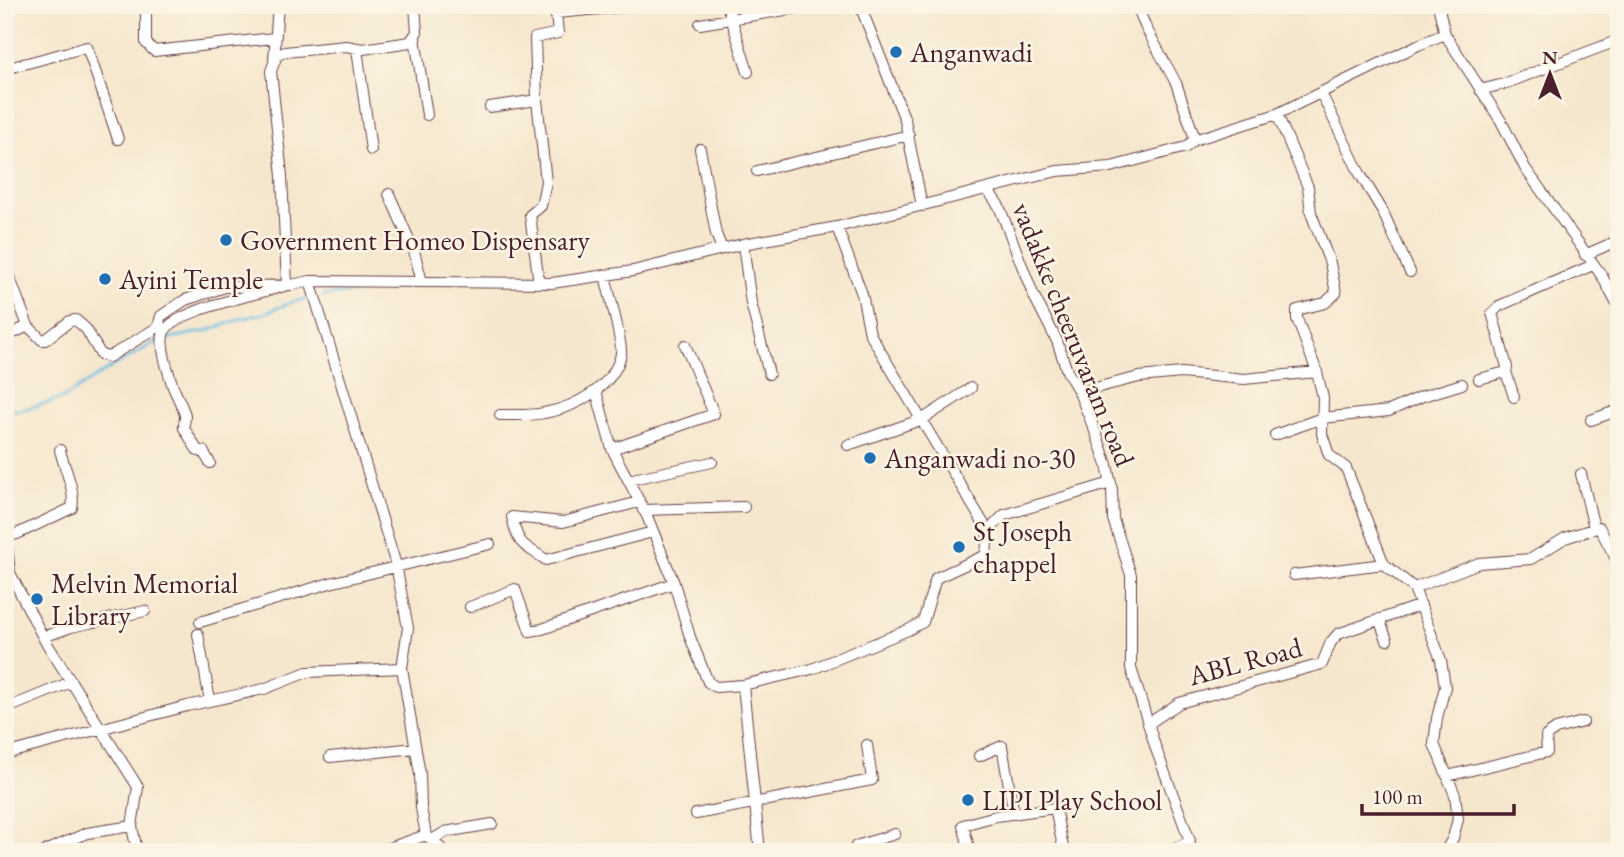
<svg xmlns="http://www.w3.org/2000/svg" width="1624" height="857" viewBox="0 0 1624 857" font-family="'EB Garamond',serif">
  <rect width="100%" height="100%" fill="#fcf5e5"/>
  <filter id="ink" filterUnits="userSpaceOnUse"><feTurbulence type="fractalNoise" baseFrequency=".0143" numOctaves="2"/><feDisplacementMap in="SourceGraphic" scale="14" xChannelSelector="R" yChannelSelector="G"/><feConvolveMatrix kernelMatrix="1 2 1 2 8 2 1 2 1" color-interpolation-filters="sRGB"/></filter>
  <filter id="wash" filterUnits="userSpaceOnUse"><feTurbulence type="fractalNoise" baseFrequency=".00686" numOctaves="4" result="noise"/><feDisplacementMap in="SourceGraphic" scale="28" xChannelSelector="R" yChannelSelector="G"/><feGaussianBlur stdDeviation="1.57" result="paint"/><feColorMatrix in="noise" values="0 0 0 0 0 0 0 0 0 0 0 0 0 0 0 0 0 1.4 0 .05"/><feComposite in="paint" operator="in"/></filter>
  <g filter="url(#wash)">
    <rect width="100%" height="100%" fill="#f5e7cd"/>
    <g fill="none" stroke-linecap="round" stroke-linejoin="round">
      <path stroke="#66bde3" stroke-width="2.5" d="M323,296L361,291
        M165,339L207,331L240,319L265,313L295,301L307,299
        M5,410H21L64,398L102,373L159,340"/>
    </g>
  </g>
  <g filter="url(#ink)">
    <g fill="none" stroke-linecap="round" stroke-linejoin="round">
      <defs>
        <path id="street" d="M146,5V43L154,51L274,38
          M727,5L748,72
          M860,5L905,120L922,206
          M1438,5L1445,34
          M556,13L623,7
          M700,24L816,5
          M415,38L427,115
          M357,49L371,150
          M274,60L278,5
          M5,69L87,47L118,139
          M1480,90L1504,84L1619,40
          M1321,93L1360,174L1382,210L1410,272
          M490,107L537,100
          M1277,114L1308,187L1311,213L1330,263L1336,293L1325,303L1297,310V319L1317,372L1323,398L1322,434L1329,455L1346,468L1384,564L1414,588L1441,660L1445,687L1437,718L1434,744L1455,795L1458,819L1453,838L1445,852
          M1194,140L1277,114L1418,45L1445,34L1501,121L1525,168L1602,276L1619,308
          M700,149L716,234L722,249
          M757,171L909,135
          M987,189L999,206L1033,294L1057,341L1067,371L1079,392L1097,436L1107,465L1112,490L1113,519L1131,575V668L1156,749L1190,841L1169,852
          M389,194L414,251L422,282
          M837,227L862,294L870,334L988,531
          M743,244L751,303L769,374
          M1585,255L1619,240
          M5,265L28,326
          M310,281L396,565L408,628L402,668L420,774L421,808L426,835L445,852
          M539,283L530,215L541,206L546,182L537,100L535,38L558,33L555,5
          M5,337L28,326L42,340H45L70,321L76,320L86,329L101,355L109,357L158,327L161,316L185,300L225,287L292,285L310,281L552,283L633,271L743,244L837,227L1057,171L1111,167L1186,147L1194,140L1193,133L1176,83L1145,26L1137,5
          M1506,372L1514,397
          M1479,379L1506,372L1507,367L1492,313L1499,306L1593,265
          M596,391L612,449L647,516L674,583L690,637L708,682L716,687L743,685L812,669L908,630L923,622L936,578L986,555L988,531L1004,515L1111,483
          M1079,392L1139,377L1182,373L1244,379L1317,372
          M500,415C514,415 530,416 544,413C574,408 614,387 621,354C623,343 608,290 605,275
          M1591,420L1619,410
          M1275,435L1322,418L1389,411L1423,396L1462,384
          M848,445L923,419L971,388
          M612,449L714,414L685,345
          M210,463L203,451H198C195,447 186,431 184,428C183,422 187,418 184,412C181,404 177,396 173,387C169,374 160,349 163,335C167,311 264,293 287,285L282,176L271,71L277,55L285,52L346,46L363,49L410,42L417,32L415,5
          M1581,474L1594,528
          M628,480L712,462
          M639,502L563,522L512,517C519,548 522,543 546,560L653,532
          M643,510L744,507
          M5,527L10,573L44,639L138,787L132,826L137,852
          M7,536L17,534L72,508C76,491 64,468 60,450
          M1294,575L1384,564
          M1414,588L1479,563L1531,559L1565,538L1599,527L1619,564
          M470,607L515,589L530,631L542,629L674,583
          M1379,619L1387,640
          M200,622L330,583L490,544
          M198,634L210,701
          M43,637L71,627L145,611
          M743,685L760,852
          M5,709L71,682
          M1148,724L1179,703L1322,664L1331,642L1338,634L1421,605
          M5,754L187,706L264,689L307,672L402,668
          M979,756L1002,746L1014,814
          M330,757L415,748
          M1447,776L1547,752L1546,736L1556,729L1583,722
          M696,814L872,780L867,745
          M432,840L445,832L492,824
          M47,850L87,833L132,826
          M378,852L426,835
          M854,852L856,846L895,834
          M970,852L963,825L996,816L1055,808L1064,852"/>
      </defs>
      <use href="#street" stroke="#643d43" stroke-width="12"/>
      <use href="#street" stroke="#fff" stroke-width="10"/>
    </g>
  </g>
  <g fill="#1f6fb2" stroke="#fcf5e5" stroke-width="2.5">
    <circle cx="896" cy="52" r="7"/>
    <circle cx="226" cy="240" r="7"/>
    <circle cx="105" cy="279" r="7"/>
    <circle cx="870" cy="458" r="7"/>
    <circle cx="959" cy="547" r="7"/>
    <circle cx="37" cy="599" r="7"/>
    <circle cx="968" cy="800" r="7"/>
  </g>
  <g text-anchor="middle" stroke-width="5" stroke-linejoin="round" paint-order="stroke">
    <g font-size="28" fill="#4a1f2b" stroke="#fcf5e5" text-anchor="start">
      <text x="910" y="62">Anganwadi</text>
      <text x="240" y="250">Government Homeo Dispensary</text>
      <text x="119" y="289">Ayini Temple</text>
      <text x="884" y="468">Anganwadi no-30</text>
      <text x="973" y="541">St Joseph<tspan x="973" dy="32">chappel</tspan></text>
      <text x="51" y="593">Melvin Memorial<tspan x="51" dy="32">Library</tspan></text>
      <text x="982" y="810">LIPI Play School</text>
    </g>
    <g font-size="28" fill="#4a1f2b" stroke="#fcf5e5">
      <text transform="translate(1074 334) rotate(68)" y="10">vadakke cheeruvaram road</text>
      <text transform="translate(1245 661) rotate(-15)" y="10">ABL Road</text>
    </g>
  </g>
  <rect width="1624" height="857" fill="none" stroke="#fcf5e5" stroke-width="28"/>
  <g transform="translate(1550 74)" stroke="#fcf5e5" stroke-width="5" paint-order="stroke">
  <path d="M0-5L12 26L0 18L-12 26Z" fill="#4a1f2b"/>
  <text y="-10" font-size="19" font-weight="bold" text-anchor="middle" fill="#4a1f2b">N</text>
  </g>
  <path d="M1362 804v10h152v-10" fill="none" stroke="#4a1f2b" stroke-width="3.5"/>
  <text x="1372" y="804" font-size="21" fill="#4a1f2b" stroke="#fcf5e5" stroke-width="5" paint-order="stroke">100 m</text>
</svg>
